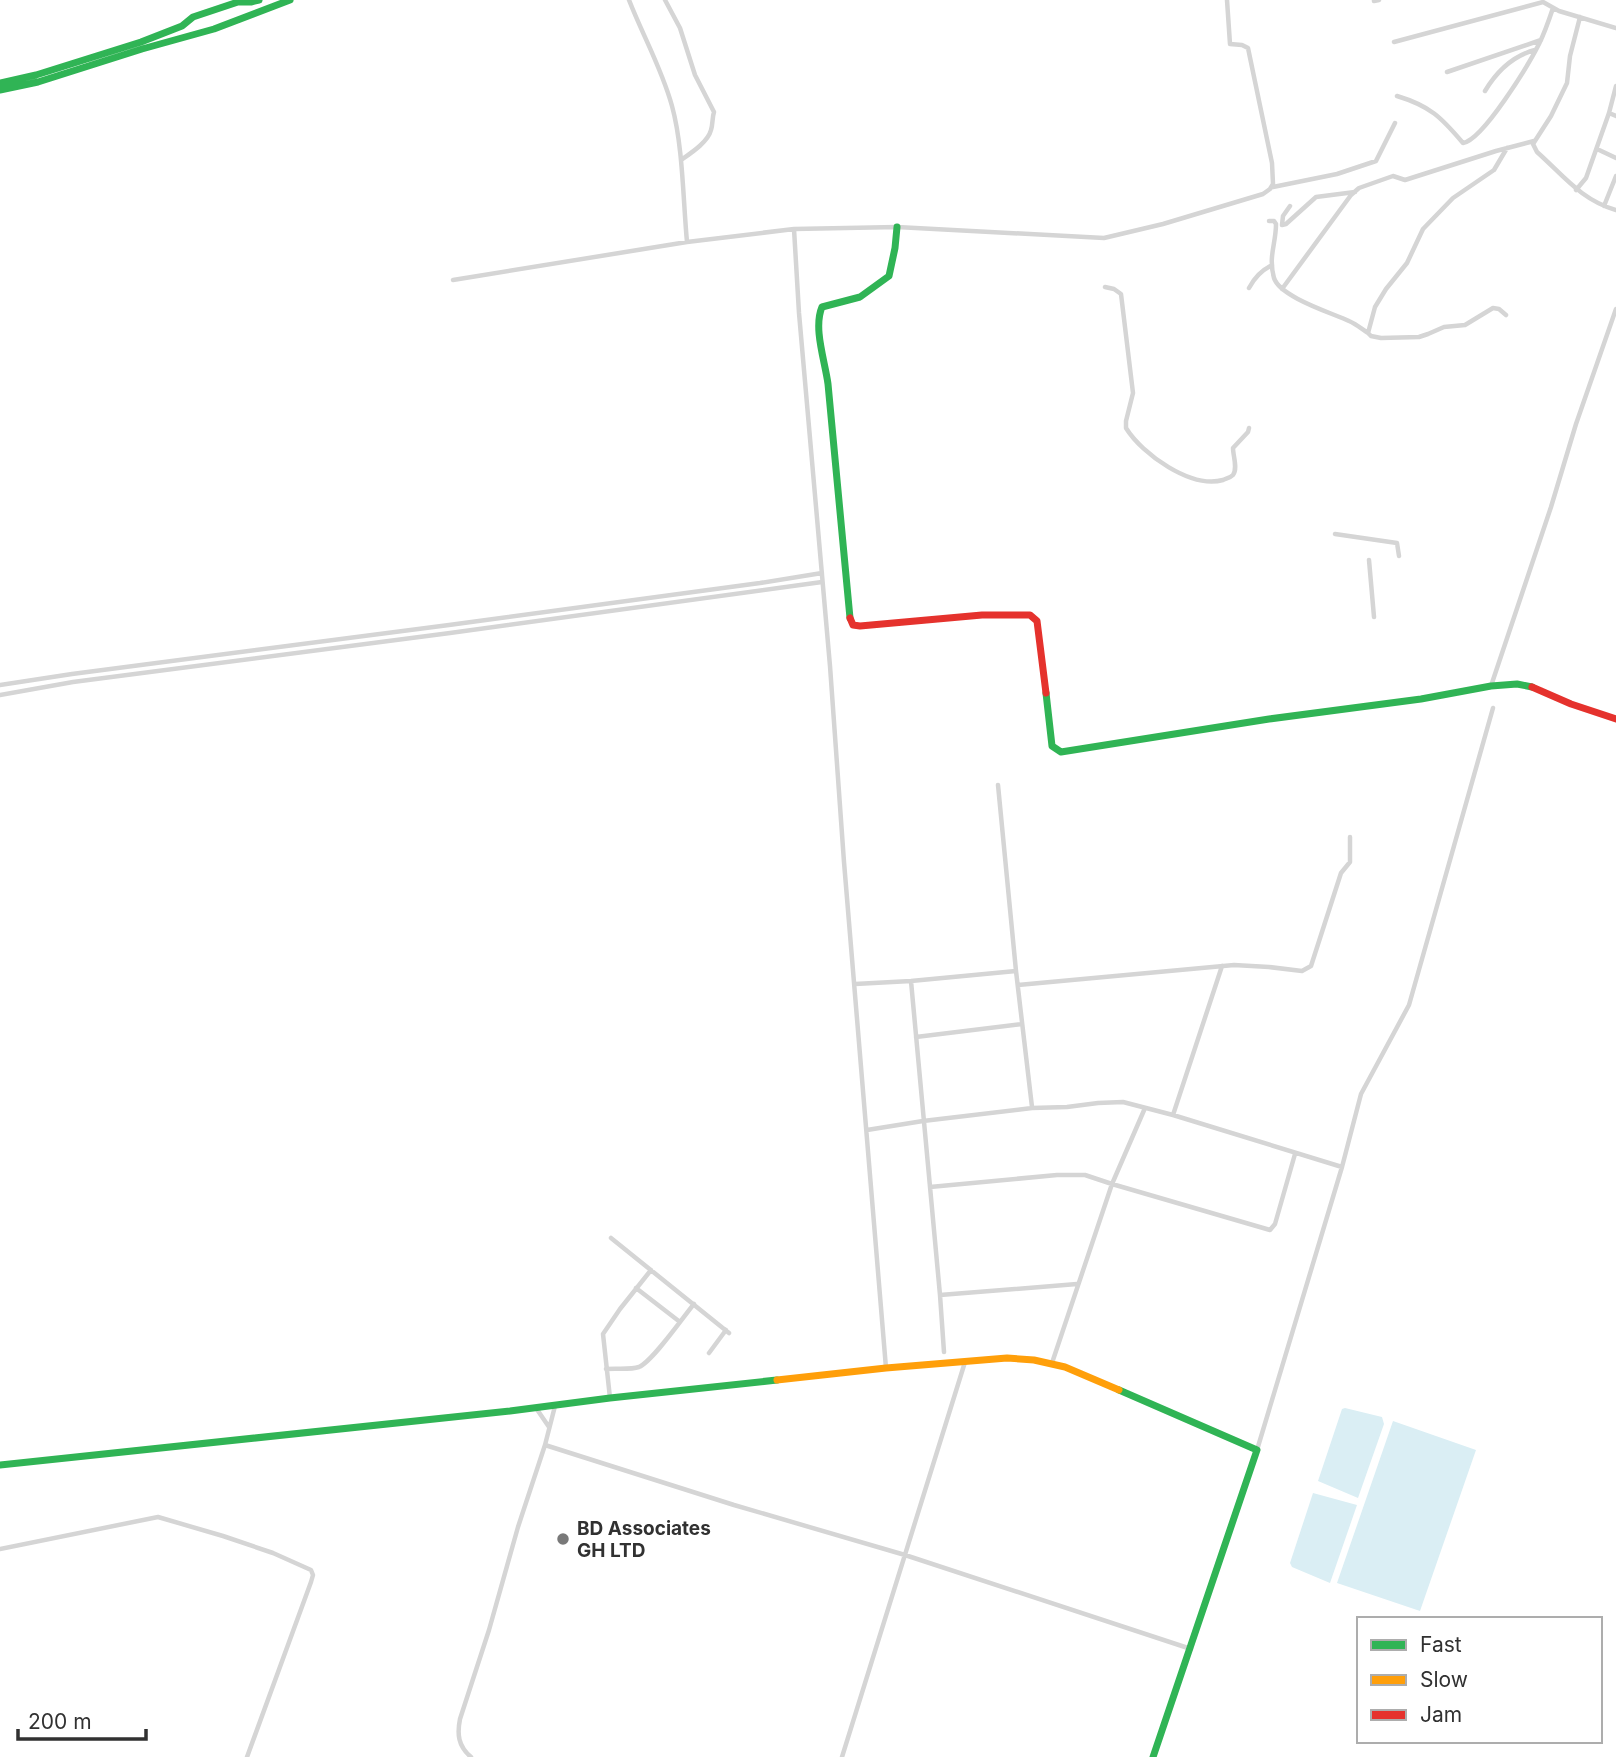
<svg xmlns="http://www.w3.org/2000/svg" width="1616" height="1757" viewBox="0 0 1616 1757" font-family="Inter,sans-serif">
  <rect width="100%" height="100%" fill="#fff"/>
  <path fill="#daeef4" d="M1345,1408L1382,1417L1384,1424L1358,1498L1318,1481L1342,1409Z
    M1393,1421L1476,1450L1420,1611L1337,1583Z
    M1313,1493L1357,1505L1330,1583L1292,1567L1290,1563Z"/>
  <g fill="none" stroke-linecap="round" stroke-linejoin="round">
    <path stroke="#d5d5d5" stroke-width="4.5" d="M629,0C643,36 662,69 672,106C683,146 683,200 687,242
      M665,0L680,28L695,75L714,112C712,118 713,124 711,130C708,142 691,153 681,160
      M1374,1L1379,0
      M1580,17L1570,56L1567,83L1551,116L1533,144L1537,152C1563,175 1581,200 1616,210
      M1394,42L1543,2L1559,11L1616,28
      M1447,72L1541,40
      M1485,91C1497,71 1512,56 1535,50
      M1397,96C1430,106 1441,117 1463,143C1483,140 1529,64 1539,44C1545,32 1549,20 1553,8
      M1609,113L1616,116
      M1597,149L1616,158
      M1273,187L1337,174L1376,161L1395,123
      M1576,190L1586,178L1609,113L1616,86
      M1290,206L1283,216L1282,225L1286,224L1316,197L1355,192
      M1604,206L1616,176
      M1269,221H1274L1276,224C1276,244 1268,256 1274,278C1280,297 1332,313 1349,321C1356,324 1362,329 1368,333
      M794,229L799,313L830,666L844,862L886,1368
      M453,280L687,242L794,229L897,227L1104,238L1163,224L1263,194L1270,189L1273,184L1272,163L1248,48L1242,45L1230,44L1227,0
      M1105,287L1114,289L1121,294L1133,393L1126,421V428C1142,454 1191,489 1223,480C1227,478 1230,478 1233,475C1238,468 1233,456 1233,448L1248,432L1249,428
      M1249,288C1255,277 1261,271 1272,265
      M1282,289L1351,195L1359,188L1393,176L1405,180L1496,151L1534,141
      M1506,315L1499,309L1493,308L1465,325L1444,327L1428,334L1419,337L1381,338L1371,336L1368,333L1375,307L1386,289L1407,263L1423,229L1453,198L1494,170L1507,148
      M1335,534L1397,543L1399,556
      M1369,560L1374,617
      M0,685L72,674L449,625L760,583L822,573
      M1491,686L1551,507L1576,424L1616,309
      M0,695L73,682L450,633L822,582
      M998,785L1016,971L1032,1107
      M911,981L940,1295L944,1352
      M855,984L911,981L1016,971
      M1018,985L1234,965L1269,967L1302,971L1311,966L1341,873L1350,862V837
      M916,1037L1022,1024
      M1173,1115L1222,966
      M867,1130L923,1121L1032,1108L1067,1107L1098,1103L1123,1102L1173,1115L1342,1167
      M930,1187L1057,1175H1085L1112,1184L1270,1230L1275,1224L1295,1154
      M611,1238L729,1333
      M636,1288L680,1322
      M940,1295L1077,1284
      M709,1353L726,1330
      M1052,1363L1112,1184L1145,1108
      M606,1369C616,1368 630,1370 639,1367C653,1361 683,1317 694,1304
      M610,1398L603,1334L620,1309L651,1270
      M536,1408L549,1427
      M545,1445L734,1505L905,1555L1191,1649
      M1257,1450L1342,1167L1361,1094L1409,1005L1493,708
      M0,1549L158,1517L223,1536L273,1553L311,1570L313,1575L311,1582L247,1757
      M471,1757C458,1746 457,1734 460,1719L489,1630L518,1527L545,1445L555,1406
      M842,1757L965,1362"/>
    <path stroke="#30b455" stroke-width="7" d="M0,83L36,75L141,42L182,26L193,17L238,2H251L259,0
      M0,90L38,82L142,49L214,29L290,0
      M850,618L828,384C825,361 813,328 822,307L860,297L889,276L895,248L897,227
      M1046,693L1052,746L1061,752L1269,719L1421,699L1491,686L1517,684L1532,687
      M1119,1390L1257,1450L1153,1757
      M0,1465L510,1411L610,1398L777,1380"/>
    <path stroke="#ff9f0a" stroke-width="7" d="M777,1380L886,1368L1007,1358L1034,1360L1065,1367L1119,1390"/>
    <path stroke="#e5322d" stroke-width="7" d="M850,618L853,625L860,626L982,615H1030L1037,621L1046,693
      M1532,687L1571,704L1616,719"/>
  </g>
  <circle fill="#797979" stroke="#fff" stroke-width="2.5" cx="563" cy="1539" r="7"/>
  <g text-anchor="middle" stroke-width="7" stroke-linejoin="round" paint-order="stroke">
    <g font-size="19" font-weight="bold" fill="#313131" stroke="#fff" text-anchor="start">
      <text x="577" y="1535">BD Associates<tspan x="577" dy="22">GH LTD</tspan></text>
    </g>
  </g>
  <rect x="1357" y="1617" width="245" height="126" fill="#ffffff" stroke="#adadad" stroke-width="2"/>
  <rect x="1371" y="1640" width="35" height="10" fill="#30b455" stroke="#adadad" stroke-width="2"/>
  <text x="1420" y="1652" font-size="21" fill="#313131">Fast</text>
  <rect x="1371" y="1675" width="35" height="10" fill="#ff9f0a" stroke="#adadad" stroke-width="2"/>
  <text x="1420" y="1687" font-size="21" fill="#313131">Slow</text>
  <rect x="1371" y="1710" width="35" height="10" fill="#e5322d" stroke="#adadad" stroke-width="2"/>
  <text x="1420" y="1722" font-size="21" fill="#313131">Jam</text>
  <path d="M18 1729v10h128v-10" fill="none" stroke="#313131" stroke-width="3.5"/>
  <text x="28" y="1729" font-size="21" fill="#313131" stroke="#ffffff" stroke-width="5" paint-order="stroke">200 m</text>
</svg>
